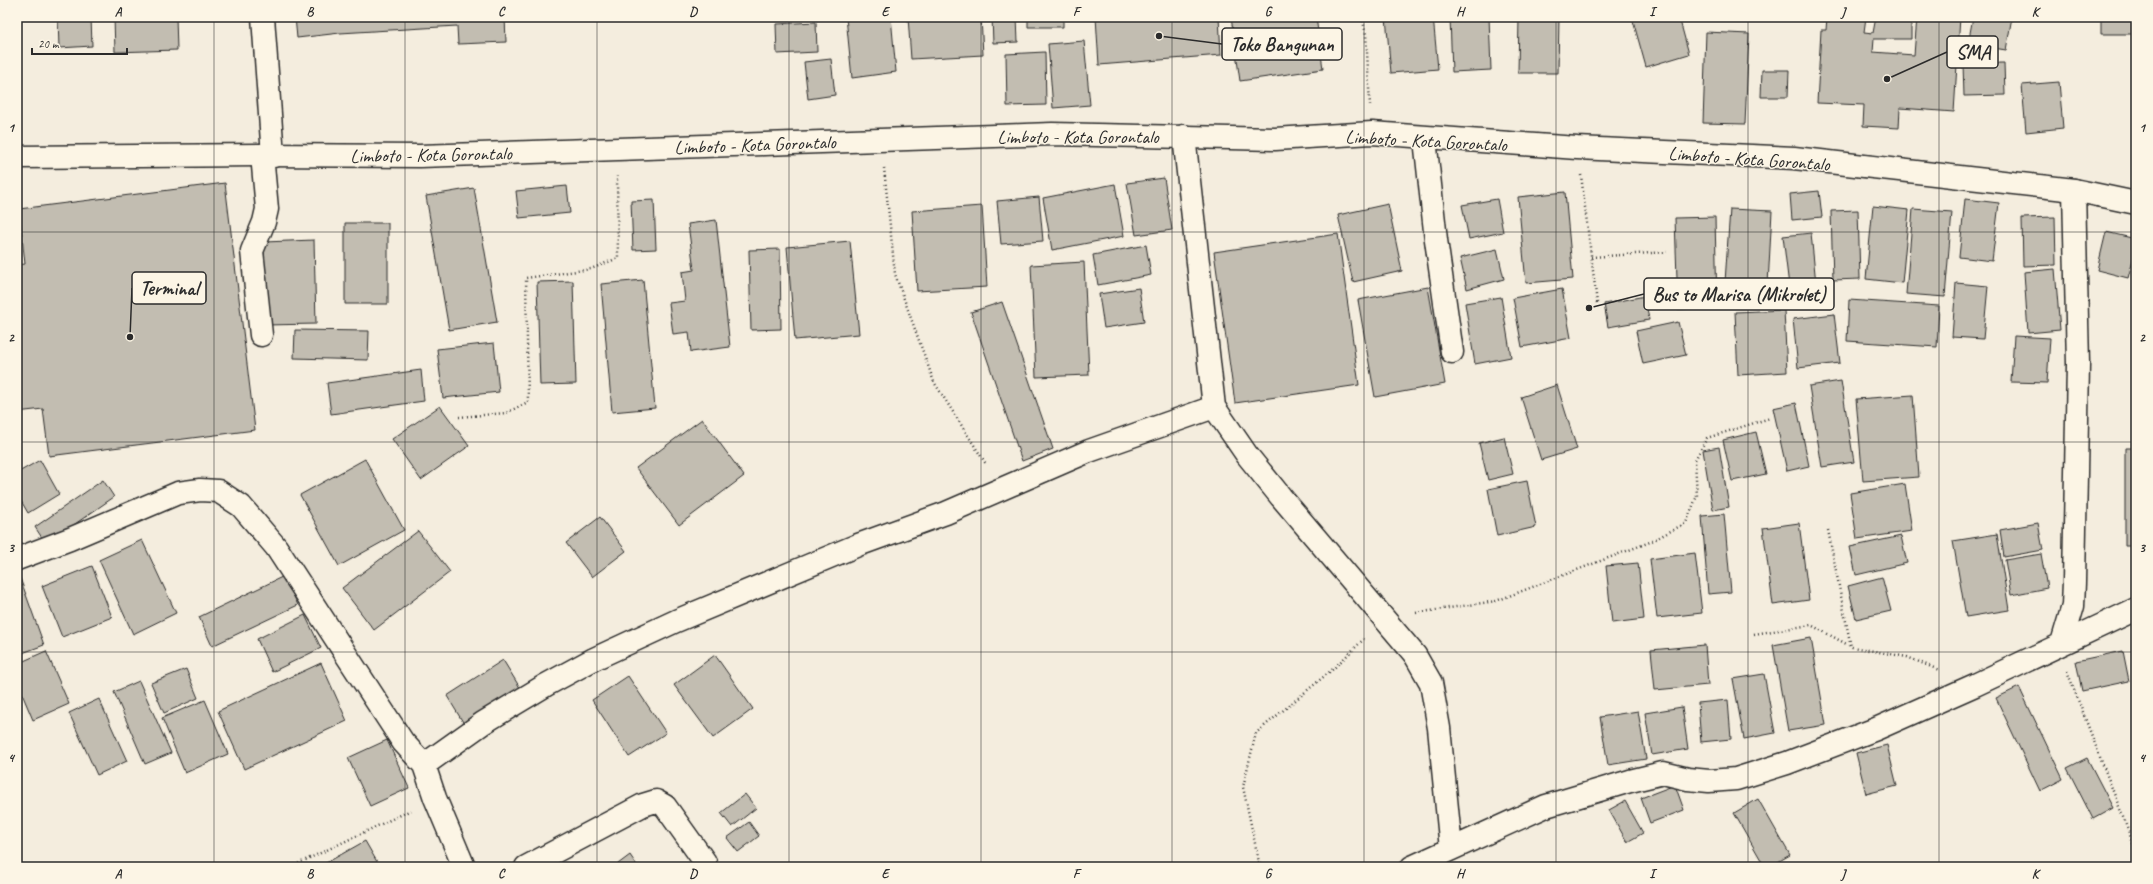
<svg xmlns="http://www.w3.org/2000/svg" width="2153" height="884" viewBox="0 0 2153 884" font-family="Caveat,sans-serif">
  <rect width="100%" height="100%" fill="#f4edde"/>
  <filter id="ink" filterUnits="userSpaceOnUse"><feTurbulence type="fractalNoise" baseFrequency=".025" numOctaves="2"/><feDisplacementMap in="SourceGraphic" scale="8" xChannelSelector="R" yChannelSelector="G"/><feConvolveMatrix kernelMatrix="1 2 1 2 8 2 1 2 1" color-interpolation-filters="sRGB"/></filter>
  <g filter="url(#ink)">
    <path fill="#c2bdb1" stroke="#2b2b2b" d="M58,17H91L92,46L59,48Z
      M114,17H176L177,50L115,52Z
      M295,17H505L506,42L458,44L457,26L340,33L297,38Z
      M846,17H891L896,72L852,78Z
      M908,17H981L983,55L911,59Z
      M992,17H1017L1018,42L993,43Z
      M1028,17H1063V27H1028Z
      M1096,17H1219L1221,55L1099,65Z
      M1231,17H1316L1323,69L1240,81Z
      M1386,17H1433L1438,69L1391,73Z
      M1450,17H1489L1491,70L1452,72Z
      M1519,17H1559L1558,73H1518Z
      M1632,17H1679L1689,54L1646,67Z
      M1709,17H1756V20Z
      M1827,17H1866L1864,32L1873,33L1876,17H1911V39H1874L1873,52L1914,55L1917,17H1960L1954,112L1900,108L1899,128L1863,126L1864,105L1817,103L1821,30H1826Z
      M1973,17H2012L2006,50L1968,44Z
      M2101,17H2136V34H2101Z
      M816,22L817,52L777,54L776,24Z
      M1706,32L1749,34L1745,124L1703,123Z
      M1084,41L1090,105L1053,108L1048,44Z
      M1045,52L1046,105L1007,106L1006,54Z
      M831,59L835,95L808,99L804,62Z
      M2004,63L2005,95L1964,96L1963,64Z
      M1762,70H1789L1788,97H1761Z
      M2059,82L2063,128L2026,132L2022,85Z
      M1164,178L1172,230L1136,235L1127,183Z
      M225,183L255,430L49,456L43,409L17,412V265L25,264L19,209Z
      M1115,184L1124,236L1052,250L1043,198Z
      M567,186L570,213L519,218L516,191Z
      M474,188L497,322L449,330L426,196Z
      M1819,191L1822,217L1792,220L1790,194Z
      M1565,192L1573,279L1526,283L1518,197Z
      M1039,197L1043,241L1001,244L997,201Z
      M1497,199L1503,232L1469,239L1462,205Z
      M1965,199L1999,203L1992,261L1959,257Z
      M654,200L656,249L633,250L631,201Z
      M1388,204L1402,271L1353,282L1338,215Z
      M982,206L987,287L917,291L912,211Z
      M1873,206L1909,210L1902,283L1866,279Z
      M1730,209L1772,211L1768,284L1725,282Z
      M1913,209L1952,212L1945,297L1906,294Z
      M1858,210L1860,279L1833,280L1831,211Z
      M1715,217L1717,307L1678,309L1675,218Z
      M2055,217L2056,265L2023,266L2022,218Z
      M716,220L730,347L691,352L689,332L673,334L669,303L685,301L682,272L694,270L688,224Z
      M345,223H388V304H345Z
      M2106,232L2136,239V248L2128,278L2097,270Z
      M1811,233L1816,284L1789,286L1783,236Z
      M1338,234L1359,385L1235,403L1214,252Z
      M314,240L316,324L266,325L264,242Z
      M850,241L859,334L795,340L787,247Z
      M1146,245L1151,275L1098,285L1093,255Z
      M780,249L781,329L751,330L749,250Z
      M1497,249L1504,279L1467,289L1460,258Z
      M1084,262L1089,375L1036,377L1031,265Z
      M2055,269L2060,330L2028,333L2024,272Z
      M643,280L655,408L612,412L601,284Z
      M573,281L576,384L540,385L537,282Z
      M1956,283L1988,286L1983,339L1952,337Z
      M1428,287L1445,384L1375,397L1358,300Z
      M1139,288L1144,322L1104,328L1099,294Z
      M1562,289L1571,338L1522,347L1513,298Z
      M1645,296L1649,320L1608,327L1604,304Z
      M1501,297L1511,357L1475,364L1465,303Z
      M1849,300L1939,306L1937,347L1847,341Z
      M1002,302L1053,449L1022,461L971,312Z
      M1784,310L1787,372L1738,375L1735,312Z
      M1834,314L1840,363L1798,368L1793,319Z
      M1678,322L1686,355L1643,364L1636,331Z
      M295,330L369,331L368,360L294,358Z
      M2014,336L2050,338L2047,383L2011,382Z
      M494,343L499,392L443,398L437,349Z
      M421,370L424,401L331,414L327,383Z
      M1841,381L1854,462L1822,467L1809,386Z
      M1557,385L1577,449L1541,460L1521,397Z
      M1913,395L1919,477L1863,481L1856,399Z
      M1796,403L1809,466L1787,471L1773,408Z
      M440,406L469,446L421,480L392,439Z
      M702,419L744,476L679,525L636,468Z
      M1756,432L1766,474L1732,481L1723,440Z
      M1504,437L1513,474L1488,480L1479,443Z
      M1719,447L1729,507L1713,510L1703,450Z
      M2125,448H2136V546H2125Z
      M365,459L404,530L339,566L300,495Z
      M40,460L59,494L28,513L17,494V473Z
      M103,480L114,497L46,544L35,527Z
      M1527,481L1536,527L1497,536L1488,489Z
      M1905,484L1912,531L1857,539L1850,493Z
      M1724,514L1731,592L1708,594L1702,516Z
      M600,517L626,551L592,577L566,543Z
      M1799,523L1809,600L1773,605L1763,528Z
      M2038,523L2043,550L2004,557L2000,530Z
      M418,531L450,572L374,630L342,588Z
      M1997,534L2009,610L1966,617L1953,541Z
      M1901,536L1907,563L1856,575L1850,547Z
      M142,540L176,613L133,634L99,560Z
      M1695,553L1702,613L1657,618L1650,559Z
      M2041,554L2047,588L2011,595L2005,560Z
      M1638,563L1644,619L1612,623L1606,566Z
      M92,566L112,617L62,637L42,586Z
      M284,576L298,605L212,646L199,617Z
      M1882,577L1891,611L1856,619L1848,586Z
      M20,578L44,645L17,655V579Z
      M305,615L321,648L272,672L257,639Z
      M1811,638L1826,725L1788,731L1773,645Z
      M1705,645L1708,685L1655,690L1651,650Z
      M46,651L69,704L33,720L17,682V664Z
      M2123,651L2129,681L2082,691L2076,661Z
      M715,655L753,709L713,738L674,685Z
      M503,660L522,691L466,727L447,696Z
      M321,663L347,721L244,769L218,711Z
      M186,669L198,698L164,713L151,683Z
      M1764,674L1775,733L1744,739L1733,679Z
      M628,676L666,733L629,757L592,700Z
      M139,681L171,753L145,764L114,692Z
      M2019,687L2063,779L2040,791L1996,698Z
      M99,699L127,761L97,775L69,713Z
      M205,700L228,754L185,773L162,718Z
      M1728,700L1731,739L1701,742L1698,703Z
      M1682,707L1688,749L1652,755L1645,713Z
      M1638,711L1646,759L1608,765L1600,717Z
      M387,740L409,788L370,806L348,758Z
      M1887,745L1897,786L1866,794L1856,753Z
      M2087,758L2113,808L2093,819L2067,768Z
      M1675,785L1684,810L1650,823L1641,798Z
      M745,794L756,808L732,827L721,813Z
      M1758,799L1790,855L1769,867H1765L1734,813Z
      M1625,801L1643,833L1627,842L1609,810Z
      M749,822L759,836L738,852L727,838Z
      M365,841L380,867H319Z
      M630,855L638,867H614Z"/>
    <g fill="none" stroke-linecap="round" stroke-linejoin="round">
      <defs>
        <path id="minor" d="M263,17L273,156
          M1184,136L1214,407L1247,455L1281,497L1415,655L1431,683L1439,728L1451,849
          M1425,139L1436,240L1452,352
          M261,335L252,251L264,222L267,209L262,155
          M17,559L70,539L178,493L200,490L218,491L241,506L276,547L403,742L424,765L435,798L464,867
          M2062,643L2073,606L2074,582L2078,364L2074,190
          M424,765L483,723L546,685L594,659L676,621L858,545L946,513L1089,451L1214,407
          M526,867L643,805L656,801L665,806L705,862
          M1412,867L1546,806L1630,781L1663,773L1688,779L1709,781L1736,779L1787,763L1876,729L1975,685L2136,609"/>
        <path id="highway" d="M17,157L262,155L420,156L1052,134L1275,139L1372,133L1577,148L1794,158L2074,190L2136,203"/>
      </defs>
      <use href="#minor" stroke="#2b2b2b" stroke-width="25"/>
      <use href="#highway" stroke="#2b2b2b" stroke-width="25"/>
      <path stroke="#2b2b2b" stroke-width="2.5" stroke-dasharray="1 3" stroke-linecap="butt" d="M1362,17L1366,34L1370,105
        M884,168L895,274L934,382L986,464
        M1581,175L1597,303
        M1591,257L1667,252
        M459,417L506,413L528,402L526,278L591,269L618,258L617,176
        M1828,530L1851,647
        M1416,613L1496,601L1650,542L1686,523L1697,496L1695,460L1707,438L1770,418
        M1754,634L1811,625L1852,647L1907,657L1939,670
        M2067,671L2136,851
        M291,867L411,810
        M1260,867L1243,787L1256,733L1333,669L1364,639"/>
      <use href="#minor" stroke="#fcf5e5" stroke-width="22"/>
      <use href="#highway" stroke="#fcf5e5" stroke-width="22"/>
    </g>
  </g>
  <path fill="none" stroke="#2b2b2b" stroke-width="1" stroke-opacity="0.55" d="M214,17V867M405,17V867M597,17V867M789,17V867M981,17V867M1172,17V867M1364,17V867M1556,17V867M1748,17V867M1939,17V867M17,232H2136M17,442H2136M17,652H2136"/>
  <g text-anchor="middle" stroke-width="3" stroke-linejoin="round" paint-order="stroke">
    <g font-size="19" fill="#2b2b2b" stroke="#fcf5e5">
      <text x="1078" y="143">Limboto - Kota Gorontalo</text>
      <text transform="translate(1426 140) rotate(3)" y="7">Limboto - Kota Gorontalo</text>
      <text transform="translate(755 144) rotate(-2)" y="7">Limboto - Kota Gorontalo</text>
      <text transform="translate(431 154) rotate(-1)" y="7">Limboto - Kota Gorontalo</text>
      <text transform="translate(1749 158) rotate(4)" y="7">Limboto - Kota Gorontalo</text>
    </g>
  </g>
  <path fill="none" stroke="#2b2b2b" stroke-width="1.5" d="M1159 36L1222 44M1887 79L1947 52M130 337L132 288M1589 308L1644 294"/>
  <g fill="#2b2b2b" stroke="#fcf5e5" stroke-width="1.5">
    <circle cx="1159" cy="36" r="4"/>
    <circle cx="1887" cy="79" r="4"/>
    <circle cx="130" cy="337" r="4"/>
    <circle cx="1589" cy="308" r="4"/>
  </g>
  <g fill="#fcf5e5" stroke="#2b2b2b" stroke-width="1.5">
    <rect x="1222" y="28" width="120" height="32" rx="4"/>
    <rect x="1947" y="36" width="51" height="32" rx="4"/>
    <rect x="132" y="272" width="74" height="32" rx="4"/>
    <rect x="1644" y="278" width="190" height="32" rx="4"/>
  </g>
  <g font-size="20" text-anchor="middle" font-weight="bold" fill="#2b2b2b">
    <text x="1282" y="51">Toko Bangunan</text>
    <text x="1973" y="59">SMA</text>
    <text x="169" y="295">Terminal</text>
    <text x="1739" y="301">Bus to Marisa (Mikrolet)</text>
  </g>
  <rect width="2153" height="884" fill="none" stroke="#fcf5e5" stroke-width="44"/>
  <path d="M32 48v6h95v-6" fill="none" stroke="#2b2b2b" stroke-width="2"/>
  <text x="38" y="48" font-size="12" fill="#2b2b2b" stroke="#fcf5e5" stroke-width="3" paint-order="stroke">20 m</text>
  <rect x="22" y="22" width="2109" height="840" fill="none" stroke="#2b2b2b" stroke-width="1.5"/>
  <g font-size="13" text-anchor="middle" font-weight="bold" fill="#2b2b2b">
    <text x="118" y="16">A</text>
    <text x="310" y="16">B</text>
    <text x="501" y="16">C</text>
    <text x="693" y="16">D</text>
    <text x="885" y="16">E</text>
    <text x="1076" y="16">F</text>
    <text x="1268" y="16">G</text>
    <text x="1460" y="16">H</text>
    <text x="1652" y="16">I</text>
    <text x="1843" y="16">J</text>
    <text x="2035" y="16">K</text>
    <text x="11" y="132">1</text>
    <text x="2142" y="132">1</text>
    <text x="11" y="342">2</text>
    <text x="2142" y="342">2</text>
    <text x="11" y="552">3</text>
    <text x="2142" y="552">3</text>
    <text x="11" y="762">4</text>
    <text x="2142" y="762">4</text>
    <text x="118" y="878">A</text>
    <text x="310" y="878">B</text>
    <text x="501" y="878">C</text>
    <text x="693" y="878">D</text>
    <text x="885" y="878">E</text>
    <text x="1076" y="878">F</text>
    <text x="1268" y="878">G</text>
    <text x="1460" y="878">H</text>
    <text x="1652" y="878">I</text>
    <text x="1843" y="878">J</text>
    <text x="2035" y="878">K</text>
  </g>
</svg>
